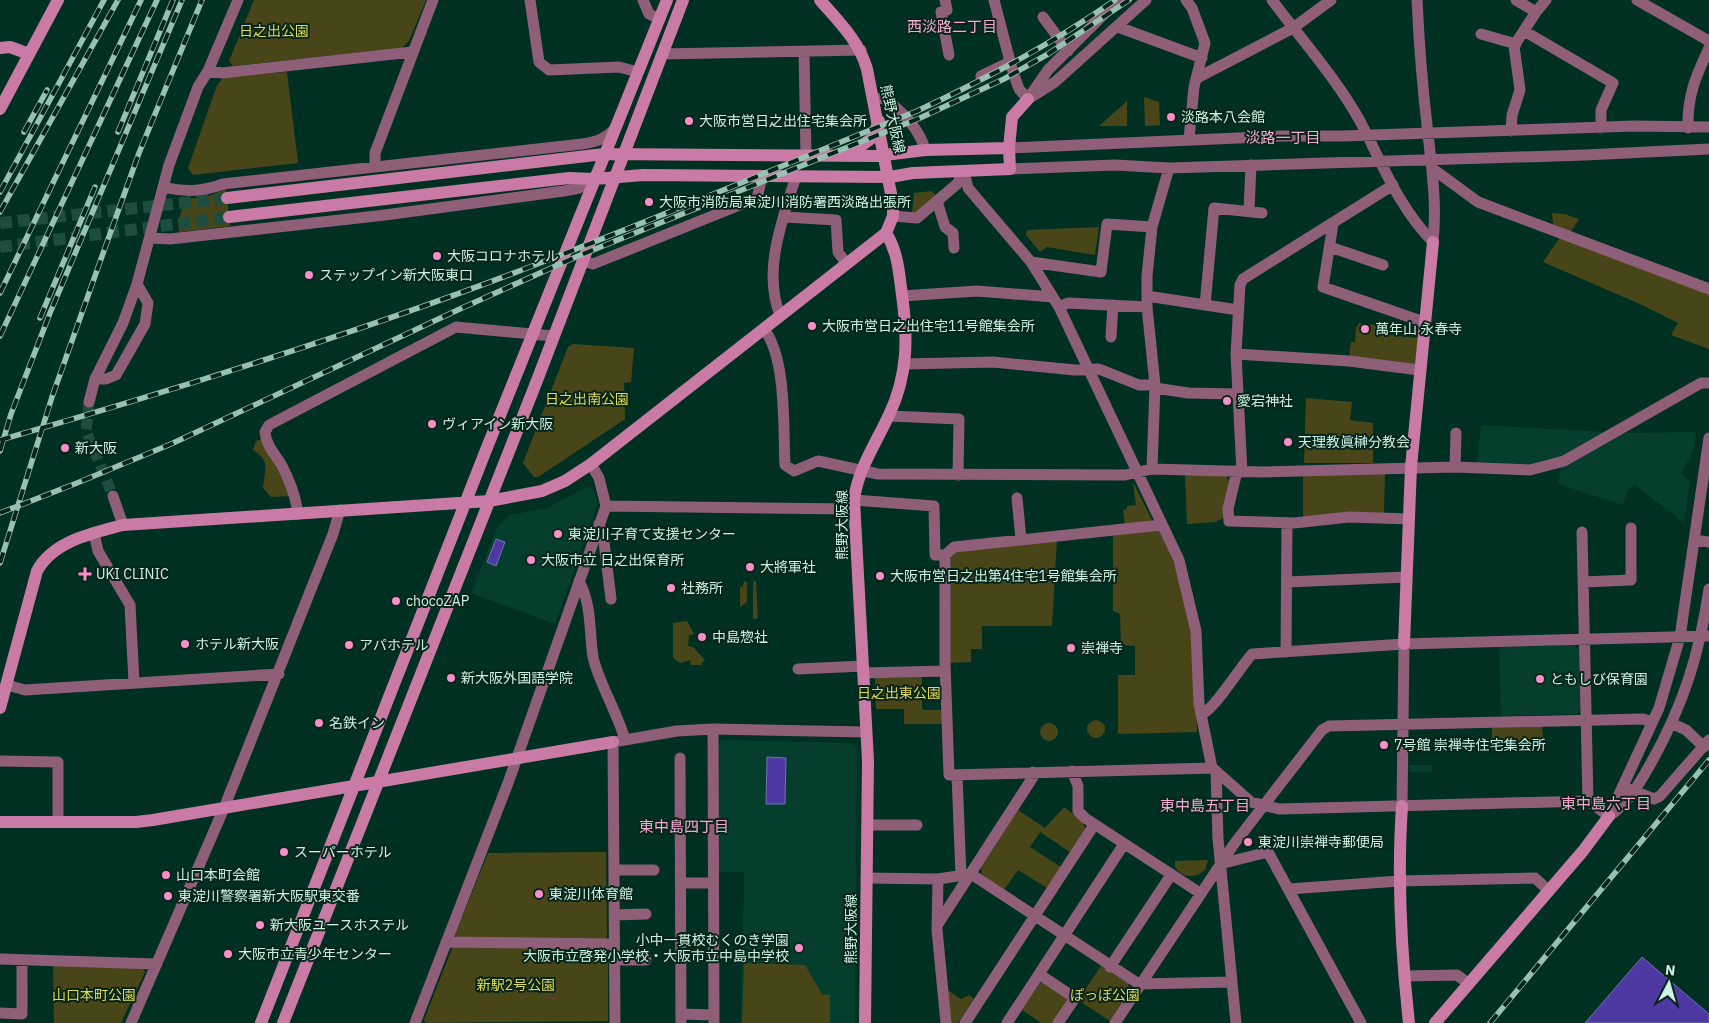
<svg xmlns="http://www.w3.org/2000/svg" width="1709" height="1023" viewBox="0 0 1709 1023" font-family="'IBM Plex Sans','Noto Sans JP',sans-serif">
  <rect width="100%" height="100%" fill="#003022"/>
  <path fill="#053e2d" d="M1481,425L1607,432L1562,457L1529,466L1477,463Z
    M1626,430L1629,433L1696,432L1694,449L1681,474L1690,481L1684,523L1634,484L1628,490L1623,505L1558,484L1561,467Z
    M586,487L592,488L598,502L555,624L471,593L497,528L505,519L510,515L547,508Z
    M1574,645L1579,650L1581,708L1576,714L1501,716L1499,647Z
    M722,740L850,743L857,749L855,1023H741L744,872H717V746Z
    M1409,765H1432V772H1409Z"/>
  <path fill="#484619" d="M254,0H426L409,41L402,48L233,66L229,61Z
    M287,72L298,163L193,175L188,168L217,85L224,77Z
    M1144,97L1159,102L1160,125L1145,126Z
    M1127,101V126H1099Z
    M226,189L230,226L179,232L178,223L185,199L206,197Z
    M932,191L936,196L916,214L912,213L914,193Z
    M1552,213L1564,214L1579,219L1571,232L1553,225Z
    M1099,227L1095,255L1047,247L1040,252L1026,235L1027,230Z
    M1561,238L1709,294V349L1671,335L1678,323L1642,305L1543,262L1558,240Z
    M1359,323L1381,326V334L1418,338L1415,366L1349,358L1351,342H1355L1356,328Z
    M573,344L634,348L631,382L624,383L625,419L538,477H534L523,463L568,347Z
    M1306,398L1352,402L1350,420L1373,423V463H1304Z
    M262,439L291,496L271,497L263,488C264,471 272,462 253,450L256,441Z
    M1385,473L1384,515L1303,519V475Z
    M1185,475H1224L1229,480L1223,518L1215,522L1187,524Z
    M1133,483L1134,484L1153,522L1125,525L1123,510L1127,509V506L1136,505Z
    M1159,530C1193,593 1196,662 1197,732L1118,734V675H1135V646L1121,645L1120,614L1113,611V535Z
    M1057,539L1052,626H982V649H971V662L949,663L951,556L954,550Z
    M744,581L747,582V602L740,607V587L743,586Z
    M756,581L758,618L753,619V582Z
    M687,621L694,634L689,635L688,646L693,647L705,660L702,662V665H691L690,660L680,663L673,658V623Z
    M922,677V710H944V724H904V709H876L875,678Z
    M1087 729a9 9 0 1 1 18 0a9 9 0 1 1-18 0Z
    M1040 732a9 9 0 1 1 18 0a9 9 0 1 1-18 0Z
    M1542,726L1543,739L1528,740L1525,749L1492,750V727Z
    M1064,807L1082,821L1085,829L1070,852L1040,832L1030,847L1061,867L1047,888L1018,870L1004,890L982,876L981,868L1018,810L1045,828Z
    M606,852L607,937L603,940L458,939L455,935L488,853Z
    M1208,860L1205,870C1194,879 1183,878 1175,867V861Z
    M453,946L608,948V1021L426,1023L424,1020Z
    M744,963L805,965L822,994L830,995V1023H742Z
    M53,965L142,967L145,972L121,1023H54Z
    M1101,966L1128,983L1129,991L1110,1021L1078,1000Z
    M1040,983H1044L1067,998L1068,1003L1055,1023H1041L1022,1010Z
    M946,989L961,999L969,995L974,999L958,1023H949Z"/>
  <path fill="#4e38a1" stroke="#7470b4" d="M496,539L505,542L496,566L487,562Z
    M767,757L786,758L785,804H766Z
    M1642,957L1709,1014V1023H1585Z"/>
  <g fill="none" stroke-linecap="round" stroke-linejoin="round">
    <path stroke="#1e4d3f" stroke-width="11" stroke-dasharray="11 5.5" stroke-linecap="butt" d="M89,402L86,431L113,496"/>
    <path stroke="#1e4d3f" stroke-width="12" stroke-dasharray="12 6" stroke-linecap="butt" d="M0,223L227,198
      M0,247L229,217"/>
    <path stroke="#8f5e78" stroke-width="11" d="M530,0L539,62L549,70L619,67L638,72
      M643,0L649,14L660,19
      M945,0L947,10L941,12L949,55
      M994,0L1012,69L1019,89L1028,99
      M1186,0L1192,8L1205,43L1194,87L1189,139
      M1272,0C1301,39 1336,78 1360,121C1382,163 1399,208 1433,242
      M1417,0C1419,43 1423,92 1428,134C1432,171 1437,205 1433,242
      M1516,0L1536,12
      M1637,0L1709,41
      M1043,17L1068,51
      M1118,27L1202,58
      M1524,31L1613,83L1601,110V128
      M1481,34L1516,44
      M804,52L806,155
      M662,54L861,50
      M208,71L222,73L412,52
      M981,76L1010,62
      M1197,78L1293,28L1331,0
      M1030,96L1048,70L1118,0
      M874,99L885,98C902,112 920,129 925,150
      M1028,99L1055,82L1146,0
      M1688,128C1687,96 1696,76 1709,48
      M1511,131L1512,115L1520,90L1514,46L1536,12L1546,0
      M1009,148L1282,136H1343L1634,126L1709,127
      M375,167V153L433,0
      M1010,169L1115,165L1169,168L1585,155L1709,149
      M1433,169L1478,202L1709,289
      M964,172L968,188L1031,262L1059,307L1179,560L1196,631L1199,704L1212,768L1216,771L1218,839L1236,1023
      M163,187C185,192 201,192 223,184L582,144C596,142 605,139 615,129
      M1249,210L1251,165
      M893,216L917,218L937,201
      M785,217L836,220L838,252L846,263
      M1333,224L1323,287L1424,322
      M150,238L170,239L385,215L564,191L579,188L594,179
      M1330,247L1383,265
      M954,248L953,233L945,227L937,201L957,184L964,172
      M582,261L593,264L757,198L762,177
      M1031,262L1101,272L1107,224L1152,227
      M902,296L977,291L1053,297
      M1147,296L1238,310
      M1205,305L1214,208L1262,213
      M1059,307L1068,303L1147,307
      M780,315C762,270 783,219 796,176
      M764,329C787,359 783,427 785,465L794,471L818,461L878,474L1125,475L1152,469L1262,472L1455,467L1530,470L1564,461L1701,383H1709
      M1111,337L1113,305
      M1236,354L1349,361L1419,370
      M905,364L993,362L1075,370L1099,369L1139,385H1155
      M95,379H106L116,375L145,324L148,303L137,284
      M1155,388L1188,393L1237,394
      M89,402L95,379L123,323L137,284L169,165L198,87L208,71L238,0
      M889,416L959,419L958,475
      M1455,467L1456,433
      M1152,469L1155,385L1147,307V276L1152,227L1169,168
      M1237,471L1228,509L1229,521L1294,523L1349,517L1409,519
      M1242,472L1236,354L1240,285L1243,279L1393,185
      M113,496L123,525
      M1017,498L1021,539
      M854,500L934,506L935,555H945L954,547L1161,525
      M606,506L854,509
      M298,514C296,497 289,479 281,464C274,453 266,445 265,432L269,425L456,327L553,336
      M599,524L604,542L611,599
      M1582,532L1588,801
      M94,533L98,551L130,605L134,682
      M1695,540L1709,542
      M945,555V664L949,775L1212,768
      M579,581C592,605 589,631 593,657C598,681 618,714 625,740
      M1287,582L1406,577
      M1583,582L1631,580V528
      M1286,652L1287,523
      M798,669L863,666
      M863,673L945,671
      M7,685L25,690L279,674
      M1201,715C1217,706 1238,670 1252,654L1404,644L1709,636
      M1673,724L1686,730L1704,747
      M713,729L714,1023
      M680,758L681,1023
      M0,761L58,762V822
      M1072,771L1078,786V811L1085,818L1200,893
      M1216,771L1251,802L1279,809L1588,801L1609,816
      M957,775L961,876
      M1628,789L1654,799L1660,796L1709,740
      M1402,806L1404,644
      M1609,816L1659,708L1680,637L1709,438
      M1609,816C1629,803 1639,784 1651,763C1684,704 1699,655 1709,589
      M867,825H917
      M1220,864L1268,852L1361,1023
      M614,870H654
      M866,878L938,879L971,874L1139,984L1231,982
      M938,879L937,930L946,1023
      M682,883H713
      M1289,889L1399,881L1535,878L1548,890
      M614,915L646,914
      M938,924L1033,777V772
      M446,942L614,944
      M0,959L157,964
      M615,960H646
      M1110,967L1171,875
      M1039,974L1075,998L1058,1023
      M1404,976L1457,975L1469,984
      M0,1013L22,1014V960
      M681,1014L714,1015
      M131,1023L224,808L333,534L340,510
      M415,1023L508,783L606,506L599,478L591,464
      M615,1023L613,742L677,731L713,729L866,732
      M965,1023L1094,825
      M1007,1023L1124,844
      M1115,1023L1234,844L1322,730L1329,726L1643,719L1652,722"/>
    <path stroke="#ca7ba5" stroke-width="12" d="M0,48L10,47L29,54
      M0,109L58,0
      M849,155L872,138L879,121
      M227,198L604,154L877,156L925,150L1009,148
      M229,217L569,178L594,179L643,175L890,177L913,173L1010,169L1009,148L1012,117L1028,99
      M1404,644L1411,467L1433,242
      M0,708L37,571C53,541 93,533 123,525L489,501L542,491L565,481L591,464L886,233L893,216V204L867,69C859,41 839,22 820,0
      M1402,806C1397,879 1401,951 1409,1023
      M0,822H136L153,820L613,742
      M261,1023L486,450L667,0
      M283,1023L536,383L683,0
      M865,1023L868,761L854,500C858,469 876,443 889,415C908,375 908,338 902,295C899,273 898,252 886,233
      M1435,1023L1583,851L1609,816"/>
    <defs>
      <path id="rail" d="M24,132L47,90
        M118,132L173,0
        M0,192L104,0
        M0,212L118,0
        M0,293L141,0
        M40,318L95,187
        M0,336L157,0
        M0,440C186,387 373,328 553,258C675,211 796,160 917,111C986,79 1052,44 1115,0
        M0,451L11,414L50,313L182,0
        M0,513L77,483L171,444L462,308L578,256L920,118L1004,79L1048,54L1129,0
        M0,563L52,397L111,231L139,153L202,0
        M1490,1023L1709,760"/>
    </defs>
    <use href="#rail" stroke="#97c1b0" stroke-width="5.5"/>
    <use href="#rail" stroke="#09241b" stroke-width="4" stroke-dasharray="11" stroke-linecap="butt"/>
  </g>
  <g fill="#f98fc9" stroke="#09241b" stroke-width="2">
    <circle cx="1171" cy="117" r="5"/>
    <circle cx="689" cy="121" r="5"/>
    <circle cx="649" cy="202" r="5"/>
    <circle cx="437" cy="256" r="5"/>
    <circle cx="309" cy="275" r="5"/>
    <circle cx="812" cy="326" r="5"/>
    <circle cx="1365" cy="329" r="5"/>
    <circle cx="1227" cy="401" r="5"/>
    <circle cx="432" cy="424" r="5"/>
    <circle cx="1288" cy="442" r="5"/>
    <circle cx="65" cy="448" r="5"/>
    <circle cx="558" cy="534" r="5"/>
    <circle cx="531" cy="560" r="5"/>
    <circle cx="750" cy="567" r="5"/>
    <path d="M82.5 566.5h5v5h5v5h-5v5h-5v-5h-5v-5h5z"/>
    <circle cx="880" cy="576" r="5"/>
    <circle cx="671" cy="588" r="5"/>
    <circle cx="396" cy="601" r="5"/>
    <circle cx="702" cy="637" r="5"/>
    <circle cx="185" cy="644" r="5"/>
    <circle cx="349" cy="645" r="5"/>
    <circle cx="1071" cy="648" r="5"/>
    <circle cx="451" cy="678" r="5"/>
    <circle cx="1540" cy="679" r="5"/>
    <circle cx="319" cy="723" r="5"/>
    <circle cx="1384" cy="745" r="5"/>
    <circle cx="1248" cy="842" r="5"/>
    <circle cx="284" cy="852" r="5"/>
    <circle cx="166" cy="875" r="5"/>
    <circle cx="539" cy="894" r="5"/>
    <circle cx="168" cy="896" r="5"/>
    <circle cx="260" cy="925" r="5"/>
    <circle cx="799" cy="948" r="5"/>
    <circle cx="228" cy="954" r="5"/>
  </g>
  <g text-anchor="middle" stroke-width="4" stroke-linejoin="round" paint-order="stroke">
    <g font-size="14" fill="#dfda52" stroke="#09241b">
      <text x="274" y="36">日之出公園</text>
      <text x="587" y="404">日之出南公園</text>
      <text x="899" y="698">日之出東公園</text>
      <text x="516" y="990">新駅2号公園</text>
      <text x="94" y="1000">山口本町公園</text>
      <text x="1105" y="1000">ぽっぽ公園</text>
    </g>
    <g font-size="14" fill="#cbf3e1" stroke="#09241b" text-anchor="start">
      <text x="1181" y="122">淡路本八会館</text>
      <text x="699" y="126">大阪市営日之出住宅集会所</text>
      <text x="659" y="207">大阪市消防局東淀川消防署西淡路出張所</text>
      <text x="447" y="261">大阪コロナホテル</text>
      <text x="319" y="280">ステップイン新大阪東口</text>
      <text x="822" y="331">大阪市営日之出住宅11号館集会所</text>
      <text x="1375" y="334">萬年山 永春寺</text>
      <text x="1237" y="406">愛宕神社</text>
      <text x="442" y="429">ヴィアイン新大阪</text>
      <text x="1298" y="447">天理教眞榊分教会</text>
      <text x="75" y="453">新大阪</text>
      <text x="568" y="539">東淀川子育て支援センター</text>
      <text x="541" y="565">大阪市立 日之出保育所</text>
      <text x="760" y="572">大將軍社</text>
      <text x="96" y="579">UKI CLINIC</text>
      <text x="890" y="581">大阪市営日之出第4住宅1号館集会所</text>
      <text x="681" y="593">社務所</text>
      <text x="406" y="606">chocoZAP</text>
      <text x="712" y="642">中島惣社</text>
      <text x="195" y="649">ホテル新大阪</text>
      <text x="359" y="650">アパホテル</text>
      <text x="1081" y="653">崇禅寺</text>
      <text x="461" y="683">新大阪外国語学院</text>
      <text x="1550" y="684">ともしび保育園</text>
      <text x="329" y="728">名鉄イン</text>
      <text x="1394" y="750">7号館 崇禅寺住宅集会所</text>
      <text x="1258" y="847">東淀川崇禅寺郵便局</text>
      <text x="294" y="857">スーパーホテル</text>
      <text x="176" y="880">山口本町会館</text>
      <text x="549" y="899">東淀川体育館</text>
      <text x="178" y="901">東淀川警察署新大阪駅東交番</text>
      <text x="270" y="930">新大阪ユースホステル</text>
      <text x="789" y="945" text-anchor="end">小中一貫校むくのき学園<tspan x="789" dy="16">大阪市立啓発小学校・大阪市立中島中学校</tspan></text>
      <text x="238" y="959">大阪市立青少年センター</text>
    </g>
    <g font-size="14" fill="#cbf3e1" stroke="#09241b">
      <text transform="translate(893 119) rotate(78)" y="5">熊野大阪線</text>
      <text transform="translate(842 525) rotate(-90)" y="5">熊野大阪線</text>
      <text transform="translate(851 929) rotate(-90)" y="5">熊野大阪線</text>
    </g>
    <g font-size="15" fill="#f4a9d0" stroke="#09241b">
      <text x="952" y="32">西淡路二丁目</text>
      <text x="1283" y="143">淡路一丁目</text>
      <text x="1606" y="809">東中島六丁目</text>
      <text x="1205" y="811">東中島五丁目</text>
      <text x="684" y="832">東中島四丁目</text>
    </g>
  </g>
  <g transform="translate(1669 983) rotate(6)" stroke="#09241b" stroke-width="4" paint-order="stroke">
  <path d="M0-4L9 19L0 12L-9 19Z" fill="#cbf3e1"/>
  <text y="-8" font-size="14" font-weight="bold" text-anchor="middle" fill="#cbf3e1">N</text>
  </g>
</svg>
